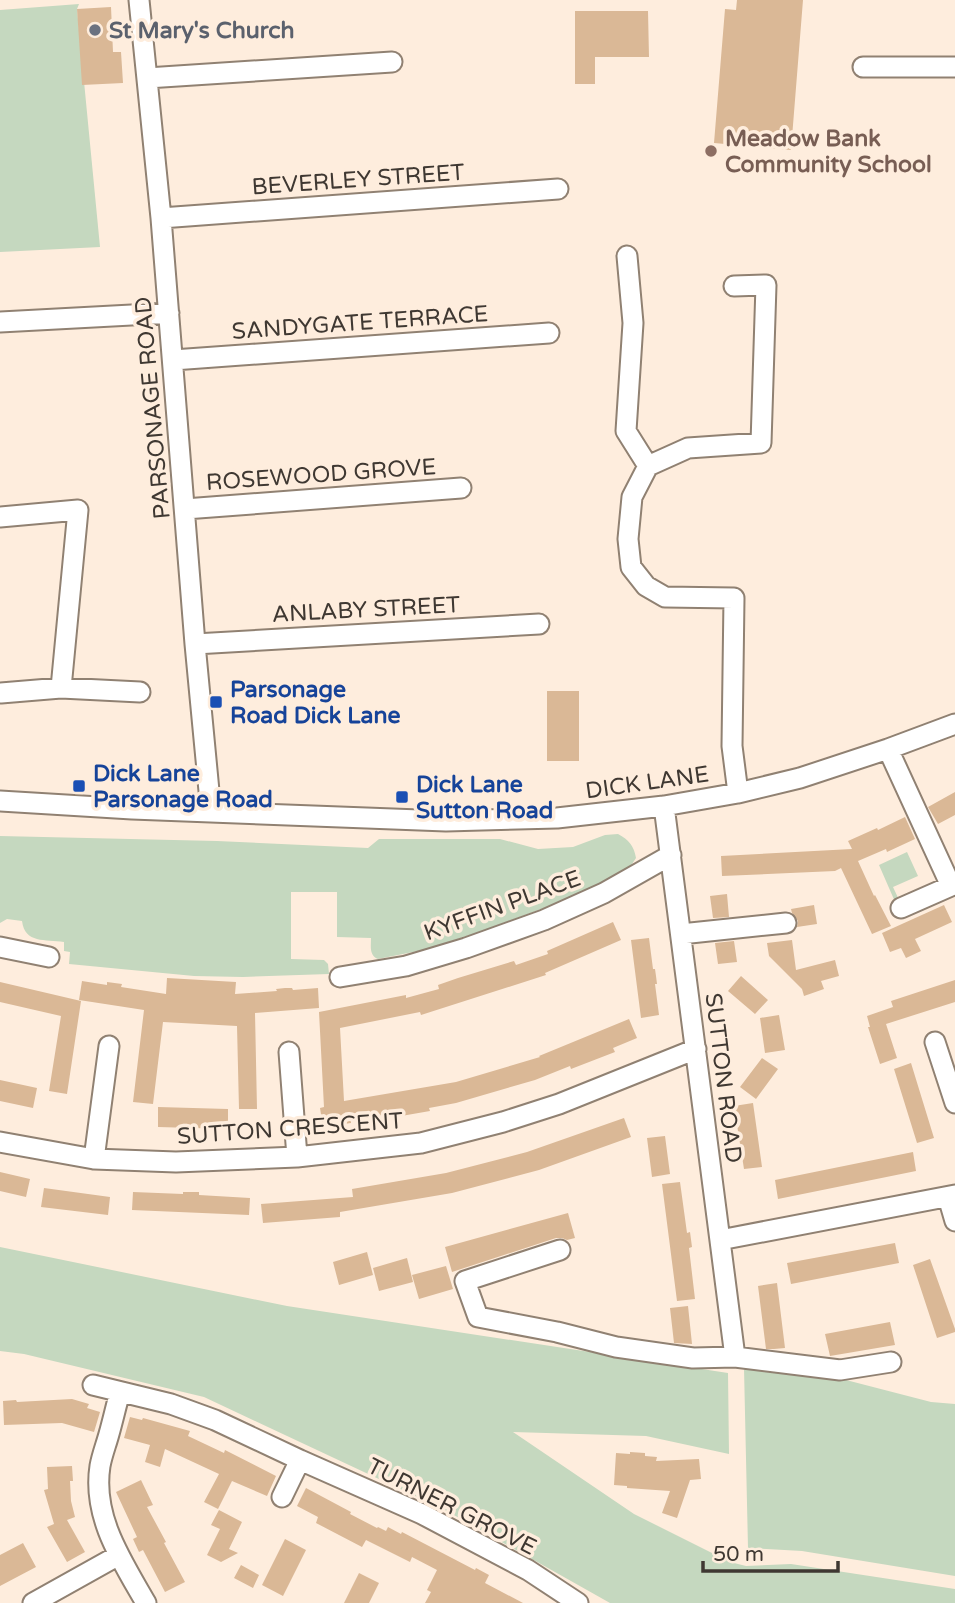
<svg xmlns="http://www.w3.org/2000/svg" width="955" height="1603" viewBox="0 0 955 1603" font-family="'Varela Round',sans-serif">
  <rect width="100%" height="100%" fill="#feeddd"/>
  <path fill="#c5d8bf" d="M79,4L77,9L100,247L0,252V10Z
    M618,834C629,840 634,846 636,858L630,867L601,884L544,908L473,934L423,950L378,959C369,955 371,947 371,938L337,937V892H291V959L324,960L328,964L329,974L243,977L194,976L69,964L70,952L64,951V942C45,939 25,944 22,921L7,919L0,923V836L217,841L368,848L379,839H500L538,849L573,847L605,835Z
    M907,852L918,876L893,887L900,902L896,904L879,865Z
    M0,1247L287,1306L728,1373L729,1454L646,1436L513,1432L634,1514L730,1562L746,1566L791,1564L955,1589V1603H610L445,1510L204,1397L24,1354L0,1351Z
    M744,1368L846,1380L931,1402L955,1404V1576L802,1551L748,1548Z"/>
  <path fill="#dab896" d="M737,0H803L791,150L714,143L725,9L736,10Z
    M111,7L113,52H121L123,83L82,85L77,9Z
    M575,11H648L649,57H595V84H575Z
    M547,691H579V761H547Z
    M955,792V815L938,824L928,807Z
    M905,817L915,839L887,852L886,849L858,861L874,896L875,895L891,926L872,934L841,868L835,871L722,876L721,856L852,849L848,841L877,828L878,830Z
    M727,894L729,917L713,918L710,896Z
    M814,905L817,924L797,927L798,921L792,913L791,909Z
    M944,905L952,922L915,939L921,951L906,958L901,948L890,952L882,933Z
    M613,922L621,940L545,973L546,975L421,1015L420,1012L340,1028L344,1101L456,1082L540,1057L539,1056L629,1019L637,1038L613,1048L615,1052L571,1069L570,1066L535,1080L456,1103L429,1108L430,1111L384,1119L383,1116L351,1121V1123L323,1127L320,1108L324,1107L319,1012L406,995V998L439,989L438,985L458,978L514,961L516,965L548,954L547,951Z
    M649,938L653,969H655L656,976L657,984H655L659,1015L641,1018L631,940Z
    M792,940L796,970L835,960L839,976L821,981L824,989L804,996L802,989L769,956L767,943Z
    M734,941L737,962L718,964L715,943Z
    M741,976L768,1000L755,1014L728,991Z
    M167,978L236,982L235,994L277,991L276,989L285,988H292L293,990L318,988L319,1008L255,1013L257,1109H239L237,1026L163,1022L153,1104L133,1102L144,1010L79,1000L82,981L107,985V982L122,984L121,987L166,994Z
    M955,980V1002L886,1024L897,1058L880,1064L868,1027H870L867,1016L893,1007L891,1001Z
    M0,982L81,1001L67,1094L49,1091L61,1016L0,1002Z
    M779,1015L785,1050L765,1053L760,1018Z
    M762,1058L778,1069L756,1099L740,1087Z
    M911,1063L934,1138L917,1143L894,1069Z
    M0,1080L37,1088L33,1108L0,1101Z
    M753,1103L762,1167L744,1169L734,1106Z
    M158,1107L228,1109V1129L158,1127Z
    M624,1118L631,1137L539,1170L452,1193L340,1212V1217L263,1223L261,1204L353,1197L352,1189L446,1173L527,1152Z
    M665,1136L670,1174L652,1177L647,1138Z
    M913,1152L916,1171L778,1199L775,1180Z
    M0,1172L30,1179L26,1197L0,1191Z
    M680,1182L687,1233L690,1232L692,1247L689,1248L695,1299L677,1301L662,1184Z
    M44,1188L110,1197L108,1215L41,1207Z
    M133,1192L183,1194V1192H199V1195L250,1198L249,1215L132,1210Z
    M568,1213L575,1238L567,1240L562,1238H556L452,1272L445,1247Z
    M895,1243L899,1263L791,1284L787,1263Z
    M367,1252L373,1275L339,1285L333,1262Z
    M407,1258L413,1282L379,1291L373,1268Z
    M930,1259L955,1329V1332L937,1338L913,1265Z
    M446,1266L453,1289L419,1299L412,1275Z
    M777,1283L785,1348L774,1349H766L758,1286Z
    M688,1306L692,1344L674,1343L670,1308Z
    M890,1322L895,1345L830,1356L825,1334Z
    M72,1399L89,1404L87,1408L100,1412L94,1432L62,1423L4,1425L3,1401L16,1400L17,1402Z
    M130,1417L142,1420L143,1418L190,1431L188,1436L224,1453L225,1450L276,1476L267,1496L232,1481L218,1509L204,1502L219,1474L165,1449L160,1467L145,1462L150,1445L124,1438Z
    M630,1452L645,1453V1456L657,1457L656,1461L699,1459L701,1479L690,1480L677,1518L662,1513L670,1491L627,1488V1486L614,1485L616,1453L630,1454Z
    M72,1466L73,1481H70L71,1501L75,1517L67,1520L85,1552L67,1562L47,1527L54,1524L44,1490L48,1489L47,1467Z
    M141,1480L153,1505L147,1507L166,1542L164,1543L185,1582L165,1592L143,1550L139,1552L133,1539L137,1537L116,1492Z
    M306,1488L351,1512L350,1514L377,1528L378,1527L386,1531L388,1527L401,1534L402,1532L475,1570L476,1568L489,1575L485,1583L523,1603H425L431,1592L427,1590L437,1570L412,1557L410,1562L366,1540L362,1547L316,1523L318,1517L297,1506Z
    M219,1510L242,1522L229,1549L238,1553L221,1562L207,1555L220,1529L211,1525Z
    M285,1539L306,1550L283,1596L262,1585Z
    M23,1543L36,1567L0,1586V1555Z
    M241,1565L259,1575L253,1588L234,1578Z
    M359,1573L379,1583L369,1603H344Z"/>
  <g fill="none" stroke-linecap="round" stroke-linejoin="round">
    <defs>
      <path id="minor" d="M139,0L161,218L195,644L211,812
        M863,67H955
        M147,78L392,62
        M161,218L558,189
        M627,256L633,323L626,431L648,466L632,497L628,539L631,567L646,586L665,597L734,598L732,746L738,793
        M0,322L169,313
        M173,360L549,333
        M648,466L688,448L761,443L766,285L734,286
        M185,509L461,488
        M0,517L78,510L61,688
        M195,644L539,624
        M1,693L61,688L140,692
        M888,749L951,886L955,884
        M0,801L132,809L446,821L557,818L664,806L738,793L800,778L888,749L955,724
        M664,806L735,1357
        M901,908L951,886
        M681,934L786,923
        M0,947L49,957
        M340,977L406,966L466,948L544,920L604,893L671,855
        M935,1042L955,1103
        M289,1052L297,1157
        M0,1142L94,1159L176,1162L297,1157L421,1143L503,1122L559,1104L696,1049
        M94,1159L109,1046
        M948,1197L955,1221
        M720,1240L955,1195
        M560,1250L465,1281L478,1317L557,1332L616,1347L693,1358L735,1357L840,1370L891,1362
        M93,1385L171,1404L215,1420L300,1460L422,1514L528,1570L578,1603
        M120,1392C116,1406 113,1420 109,1434C106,1445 102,1455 100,1466C92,1517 122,1561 146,1603
        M282,1497L300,1460
        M33,1603L119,1555"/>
    </defs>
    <use href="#minor" stroke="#908172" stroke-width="23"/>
    <use href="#minor" stroke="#fff" stroke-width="19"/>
  </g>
  <circle fill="#6b7280" stroke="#feeddd" stroke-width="2.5" cx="95" cy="30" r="7"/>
  <circle fill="#8d6e63" stroke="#feeddd" stroke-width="2.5" cx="711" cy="151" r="7"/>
  <g fill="#1a4fb4" stroke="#feeddd" stroke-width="2.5">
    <rect x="209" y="695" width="14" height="14" rx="3.5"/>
    <rect x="72" y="779" width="14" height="14" rx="3.5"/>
    <rect x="395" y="790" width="14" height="14" rx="3.5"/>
  </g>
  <g text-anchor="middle" stroke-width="7" stroke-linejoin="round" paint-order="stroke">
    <g font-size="23" font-weight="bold" fill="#5b616d" stroke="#feeddd" text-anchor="start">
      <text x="109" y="38">St Mary's Church</text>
    </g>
    <g font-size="23" font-weight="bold" fill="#785e54" stroke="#feeddd" text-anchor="start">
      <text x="725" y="146">Meadow Bank<tspan x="725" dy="26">Community School</tspan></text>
    </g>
    <g font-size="23" fill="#3f3832" stroke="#feeddd">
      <text transform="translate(358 179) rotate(-4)" y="8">BEVERLEY STREET</text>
      <text transform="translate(360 322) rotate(-4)" y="8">SANDYGATE TERRACE</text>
      <text transform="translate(152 408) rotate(-95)" y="8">PARSONAGE ROAD</text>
      <text transform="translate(321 474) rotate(-4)" y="8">ROSEWOOD GROVE</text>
      <text transform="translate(366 609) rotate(-3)" y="8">ANLABY STREET</text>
      <text transform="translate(647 782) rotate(-8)" y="8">DICK LANE</text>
      <text transform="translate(502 905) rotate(-20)" y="8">KYFFIN PLACE</text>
      <text transform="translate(724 1078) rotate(83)" y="8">SUTTON ROAD</text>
      <text transform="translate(290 1128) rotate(-4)" y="8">SUTTON CRESCENT</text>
      <text transform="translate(452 1506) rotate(27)" y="8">TURNER GROVE</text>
    </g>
    <g font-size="23" font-weight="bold" fill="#164399" stroke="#feeddd" text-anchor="start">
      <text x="230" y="697">Parsonage<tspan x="230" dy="26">Road Dick Lane</tspan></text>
      <text x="93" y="781">Dick Lane<tspan x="93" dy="26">Parsonage Road</tspan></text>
      <text x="416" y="792">Dick Lane<tspan x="416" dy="26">Sutton Road</tspan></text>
    </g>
  </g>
  <path d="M703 1561v10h135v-10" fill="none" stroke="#3f3832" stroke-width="3.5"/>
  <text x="713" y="1561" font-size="21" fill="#3f3832" stroke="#feeddd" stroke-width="5" paint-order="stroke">50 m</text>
</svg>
